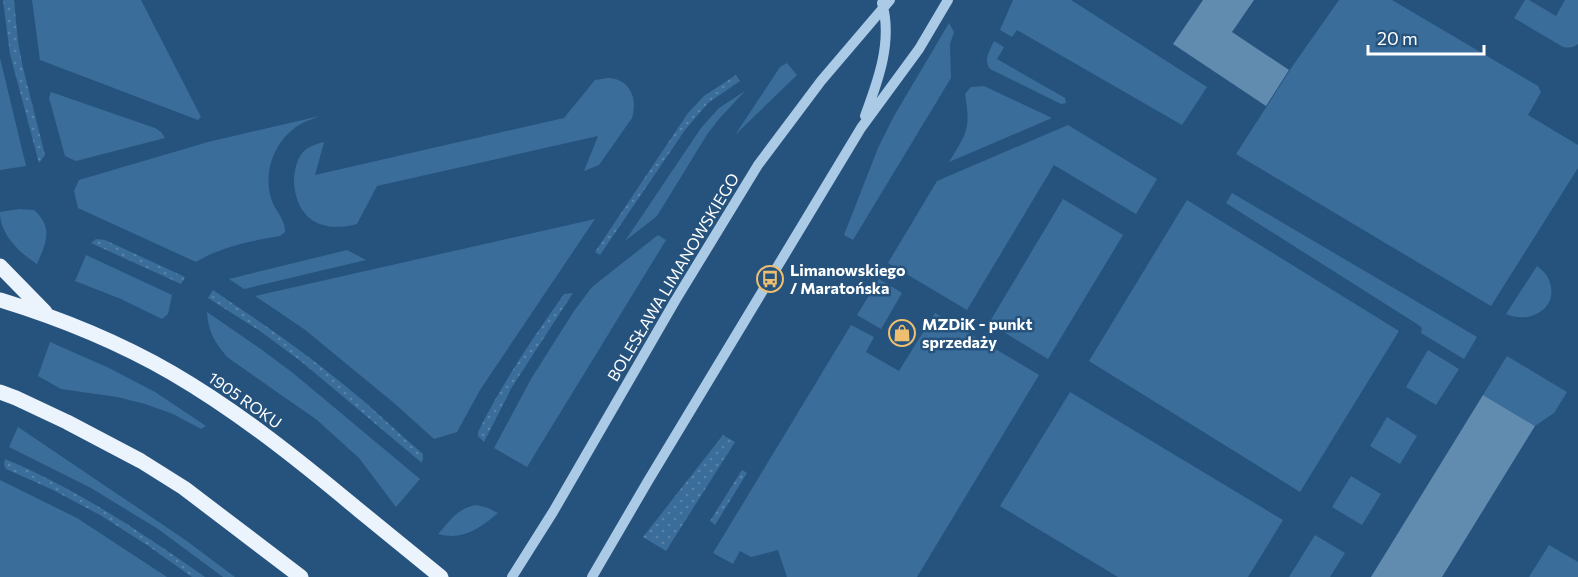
<svg xmlns="http://www.w3.org/2000/svg" width="1578" height="577" viewBox="0 0 1578 577" font-family="Commissioner,sans-serif">
  <defs>
    <pattern id="park-dots" width="8" height="8" patternUnits="userSpaceOnUse" patternTransform="scale(1.5)"><rect width="8" height="8" fill="#3a6d9a"/><path d="M2 2h.1M6 6h.1" fill="none" stroke="#5883a9" stroke-width="1.8" stroke-linecap="round"/></pattern>
  </defs>
  <rect width="100%" height="100%" fill="#26537d"/>
  <path fill="#3a6d9a" d="M32,0H141L201,117L198,120L40,60Z
    M1013,0H1071L1207,87L1182,125L1017,30L1012,37L1000,30Z
    M1339,0H1392L1538,86L1541,92L1528,115L1578,145V168L1491,306L1236,154L1294,64Z
    M1525,0H1529L1556,16L1565,0H1578V44C1573,48 1569,48 1563,47L1514,18Z
    M949,23L954,32L950,44L951,78L853,240L844,235L878,148L894,116Z
    M994,41L1004,47L997,59L1065,98L1066,103L1061,104L990,69C983,60 990,50 994,41Z
    M0,58L26,166L0,170Z
    M787,63L797,75L735,135L780,67Z
    M608,78C630,79 638,98 632,118L599,165L584,171L598,136L377,186L357,224C323,233 297,221 294,183C294,173 296,160 303,152C309,146 317,144 324,142L315,175L564,118L595,80Z
    M984,86L1052,118L949,162C967,133 971,129 965,94L971,87Z
    M745,91L719,119L708,133L657,216L625,241L701,128L719,108Z
    M51,92L155,128L161,132L165,138L76,161L65,156L49,98Z
    M320,116C313,119 305,121 299,125C275,140 263,171 271,198C274,210 286,220 285,232L280,236C251,241 222,246 196,262L78,208L74,191L79,180L208,142Z
    M1068,125L1157,179L1136,214L1054,165L967,310L888,263L937,181Z
    M1232,193L1477,337L1464,359L1421,333L1422,328L1417,324L1226,203Z
    M1063,199L1123,235L1048,359L989,323Z
    M1187,200L1399,331L1300,492L1089,361Z
    M19,209L34,210C54,228 46,243 37,264C20,253 0,235 0,212Z
    M595,219L480,390L457,432L434,439L394,403L304,329L255,296Z
    M658,235L666,240L527,467L494,448L531,379L574,311L592,287Z
    M347,250L366,260L244,289L229,279Z
    M86,255L172,295L168,314L162,319L121,299L75,281Z
    M1537,266C1542,270 1547,274 1549,280C1560,307 1531,325 1506,314Z
    M879,279L902,293L881,329L857,315Z
    M207,312L258,347L293,373L420,479L396,507L359,458L317,420L227,357C215,342 208,332 207,312Z
    M935,313L1039,375L917,577H787L778,550L751,557L740,551L733,564L713,553L851,325L874,337L866,352L899,371Z
    M50,342L109,368L155,392L206,426L201,429L173,414L145,404L117,397L61,389L38,376Z
    M1428,350L1459,369L1436,405L1406,387Z
    M1507,356L1567,392L1554,413L1535,426L1483,395Z
    M1070,392L1283,520L1248,577H1118L1000,506Z
    M1387,417L1417,436L1400,464L1370,446Z
    M18,427L184,539L235,577H223L158,529L91,488L9,447Z
    M1351,476L1381,494L1362,525L1332,507Z
    M0,480L77,518L167,577H0Z
    M477,505L488,508L498,513C480,528 463,541 438,534C451,520 457,508 477,505Z
    M1315,535L1345,553L1330,577H1289Z
    M1549,545L1578,562V577H1529Z"/>
  <path fill="url(#park-dots)" d="M3,0H14L18,42L23,68L45,155L39,163L10,54Z
    M736,75L740,81L708,103L685,130L600,255L595,252L688,113L704,96Z
    M96,239L105,240L185,277L181,284L91,243Z
    M213,290C257,320 302,350 343,384C371,406 396,431 423,454L422,463L303,363L260,331L208,298Z
    M573,293L512,387L484,442L478,436V432C503,382 532,339 564,294Z
    M723,435L735,442L666,551L643,537Z
    M5,459C77,489 141,532 205,577H192L147,545L100,515L51,489L6,469L4,465Z
    M742,470L747,473L715,525L710,521Z"/>
  <path fill="#628caf" d="M1203,0H1254L1232,32L1289,70L1266,106L1173,44Z
    M1483,395L1535,426L1442,577H1371Z"/>
  <g fill="none" stroke-linecap="round" stroke-linejoin="round">
    <path stroke="#abcae5" stroke-width="10" d="M865,116C878,81 893,41 882,3
      M512,577L553,512L675,301L758,165L821,81L890,0
      M592,577L648,481L861,128L919,49L948,0"/>
    <path stroke="#ebf3fd" stroke-width="15" d="M0,266L45,312
      M0,300C59,318 118,342 172,373C239,412 300,461 360,511C387,533 414,555 441,577
      M0,392L16,398L67,422L141,461L184,488L301,577"/>
  </g>
  <defs>
    <symbol id="bus-ring" viewBox="-11 -11 22 22"><circle r="9.5" fill="#26537d" stroke="#eebf70" stroke-width="1.5"/><path d="M-5-6H5V4H4V6H2V4H-2V6H-4V4H-5ZM-3.5-4V0h7V-4ZM-3.5 1.2v1.5H-2V1.2ZM2 1.2v1.5H3.5V1.2Z" fill="#eebf70"/></symbol>
    <symbol id="shop-ring" viewBox="-11 -11 22 22"><circle r="9.5" fill="#26537d" stroke="#eebf70" stroke-width="1.5"/><path d="M-5-2.5h2.3a2.7 3.5 0 0 1 5.4 0H5L5.5 6h-11ZM-1.5-2.5h3a1.5 2.3 0 0 0-3 0Z" fill="#eebf70"/></symbol>
  </defs>
  <g fill-rule="evenodd">
    <use href="#bus-ring" x="755" y="264" width="30" height="30"/>
    <use href="#shop-ring" x="887" y="318" width="30" height="30"/>
  </g>
  <g text-anchor="middle" stroke-width="5" stroke-linejoin="round" paint-order="stroke">
    <g font-size="16" font-weight="bold" fill="#fff" stroke="#26537d" text-anchor="start">
      <text x="790" y="276">Limanowskiego<tspan x="790" dy="18">/ Maratońska</tspan></text>
      <text x="922" y="330">MZDiK - punkt<tspan x="922" dy="18">sprzedaży</tspan></text>
    </g>
    <g font-size="16" fill="#fff" stroke="#26537d">
      <text transform="translate(673 277) rotate(-59)" y="6">BOLESŁAWA LIMANOWSKIEGO</text>
      <text transform="translate(245 400) rotate(35)" y="6">1905 ROKU</text>
    </g>
  </g>
  <path d="M1368 45v9h116v-9" fill="none" stroke="#ffffff" stroke-width="3"/>
  <text x="1377" y="45" font-size="18" fill="#ffffff" stroke="#26537d" stroke-width="4.5" paint-order="stroke">20 m</text>
</svg>
